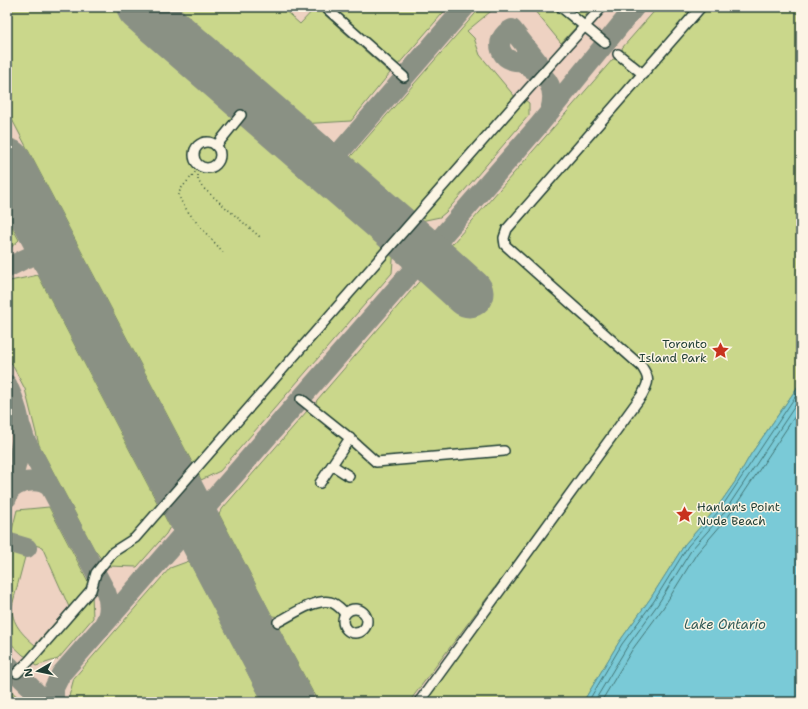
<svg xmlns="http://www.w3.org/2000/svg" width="808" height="709" viewBox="0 0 808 709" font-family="'Shantell Sans',sans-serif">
  <rect width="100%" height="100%" fill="#f6e5d5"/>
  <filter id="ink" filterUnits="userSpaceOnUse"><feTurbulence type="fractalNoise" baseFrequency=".025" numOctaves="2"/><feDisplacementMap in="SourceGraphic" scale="8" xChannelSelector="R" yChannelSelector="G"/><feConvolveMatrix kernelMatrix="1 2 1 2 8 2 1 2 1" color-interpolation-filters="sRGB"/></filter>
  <g filter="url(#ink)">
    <path fill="#eed2c2" d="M7,7H716L668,377L432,702H7Z"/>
    <path fill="#cad78b" stroke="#748a60" d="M7,7H116L386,241L387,245L195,468L7,110Z
      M166,7H281L300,24L316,7L390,73L351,121L300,124Z
      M333,7H448L397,66Z
      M481,7H496L467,31L474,38L480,55L516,98L411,217H409L346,162Z
      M528,7H555L578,25L561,43L534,10Z
      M568,7H593L583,19Z
      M658,7H697L644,66L640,67L623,53L622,48Z
      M707,7H801V382L751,454L735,482L716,509L685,544L650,599L619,642L583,702H424L646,396C653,385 656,379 647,368L511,247L508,241L510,234Z
      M613,59C620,59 634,71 634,78L501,230C498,237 498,241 501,248L636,369C643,376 644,381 640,390L537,531L409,702H318L279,629L280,624L318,604L328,603L338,611C342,621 340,636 355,636C359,636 364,634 367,631C371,627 371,619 369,614C364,605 355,607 347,606C337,604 331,597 321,598C304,600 289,619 272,616L219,514L223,508L307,411L315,412L318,408L316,403L317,400L423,277L425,276L460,306L481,281L446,251Z
      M523,100H525L529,103V115L446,212L440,217L416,222Z
      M7,217L19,240L7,251Z
      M394,248L392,273L220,471L201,480L198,473Z
      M38,275L159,506L133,536L102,560L94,549L39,445L25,389L7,355V284L10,281Z
      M49,507L90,585L27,657L23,655L7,640V550L8,547L21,551L25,557L12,606C11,623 23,635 35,645L69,607L42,547L15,540L11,534L17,510Z
      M162,511L170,527L166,534L137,567L107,566L112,558Z
      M189,561L263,702H71L68,700L74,678L170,568Z
      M92,594L93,618L58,659L36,666L32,663Z
      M346 621a9 9 0 1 1 18 0a9 9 0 1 1-18 0Z
      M7,687L23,702H13L7,696Z"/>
    <path fill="#7acad7" stroke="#569296" d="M801,382V702H583L619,642L650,599L685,544L716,509L735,482L751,454Z"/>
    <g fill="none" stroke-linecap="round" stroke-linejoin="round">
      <path stroke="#437575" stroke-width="1" d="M588,702L622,644L654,601L688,546L719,511L801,388
        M594,702L627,647L658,604L692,549L723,514L801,397
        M601,702L632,650L663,608L697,553L728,517L801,407"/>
      <path stroke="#8a9184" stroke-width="20" d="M543,76L537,61L512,29C491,39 500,64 522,61C528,68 533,69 540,74C553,82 554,97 550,111
        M326,168L465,7
        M28,258C41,247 39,236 37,220
        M7,268C33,255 37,248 62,268
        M7,384C15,400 22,422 21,441C19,460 12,480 7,498
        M22,429L25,439L50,487
        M8,493C16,481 38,477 50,487L106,592C110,603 110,614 104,624
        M7,542L27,548
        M7,664L46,702
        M54,702V688L61,674L539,125L635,7"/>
      <path stroke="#8a9184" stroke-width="49" d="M141,7L426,254L469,293
        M7,163L290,702"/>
      <defs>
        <path id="minor" d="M325,7L404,77
          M561,7L605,43
          M618,54L643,74
          M194 155a13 13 0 1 1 26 0a13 13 0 1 1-26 0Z
          M216,146L241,115
          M301,399L346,435L376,462L504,451
          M332,465L349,476
          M320,483L350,438
          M343 621a12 12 0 1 1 24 0a12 12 0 1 1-24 0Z
          M278,622C290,616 316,598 330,602C336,603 341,609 345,613
          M17,673L29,661L91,590L96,573L104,563L113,552L135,538L514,105L602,7
          M419,702L642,395C649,382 650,379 642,367L505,245L504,238L507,229L701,7"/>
      </defs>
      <use href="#minor" stroke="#1f3d34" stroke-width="12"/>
      <path stroke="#1f3d34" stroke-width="1.5" stroke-dasharray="1 3" stroke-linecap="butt" d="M199,165C197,169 195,173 192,176C188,181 181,187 179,193C176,203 217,245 225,254
        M198,167V180L202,187L260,237"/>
      <use href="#minor" stroke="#fcf5e5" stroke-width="9"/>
    </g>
  </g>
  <defs>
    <symbol id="sight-bare" viewBox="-9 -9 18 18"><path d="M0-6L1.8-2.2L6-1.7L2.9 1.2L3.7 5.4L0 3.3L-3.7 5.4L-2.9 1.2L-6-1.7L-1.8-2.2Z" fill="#c8321e" stroke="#fcf5e5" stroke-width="2.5" paint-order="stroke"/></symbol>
  </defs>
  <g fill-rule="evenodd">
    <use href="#sight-bare" x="708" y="338" width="25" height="25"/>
    <use href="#sight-bare" x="672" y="502" width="25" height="25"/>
  </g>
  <g text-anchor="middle" stroke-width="3" stroke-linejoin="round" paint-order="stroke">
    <g font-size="12" fill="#1f3d34" stroke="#fcf5e5" text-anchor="end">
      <text x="707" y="348">Toronto<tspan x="707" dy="14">Island Park</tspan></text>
      <text x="697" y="511" text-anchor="start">Hanlan's Point<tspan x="697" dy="14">Nude Beach</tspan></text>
    </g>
    <g font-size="13" font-style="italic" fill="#315955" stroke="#fcf5e5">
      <text x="725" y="629">Lake Ontario</text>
    </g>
  </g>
  <rect width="808" height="709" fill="none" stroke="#fcf5e5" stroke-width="24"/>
  <rect x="12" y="12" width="784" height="685" fill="none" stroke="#1f3d34" stroke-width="1.5" filter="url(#ink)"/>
  <g transform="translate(38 671) rotate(261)" stroke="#fcf5e5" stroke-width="3" paint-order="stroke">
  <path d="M0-3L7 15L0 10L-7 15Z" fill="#1f3d34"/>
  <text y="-6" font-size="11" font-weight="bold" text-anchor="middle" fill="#1f3d34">N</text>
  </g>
</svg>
